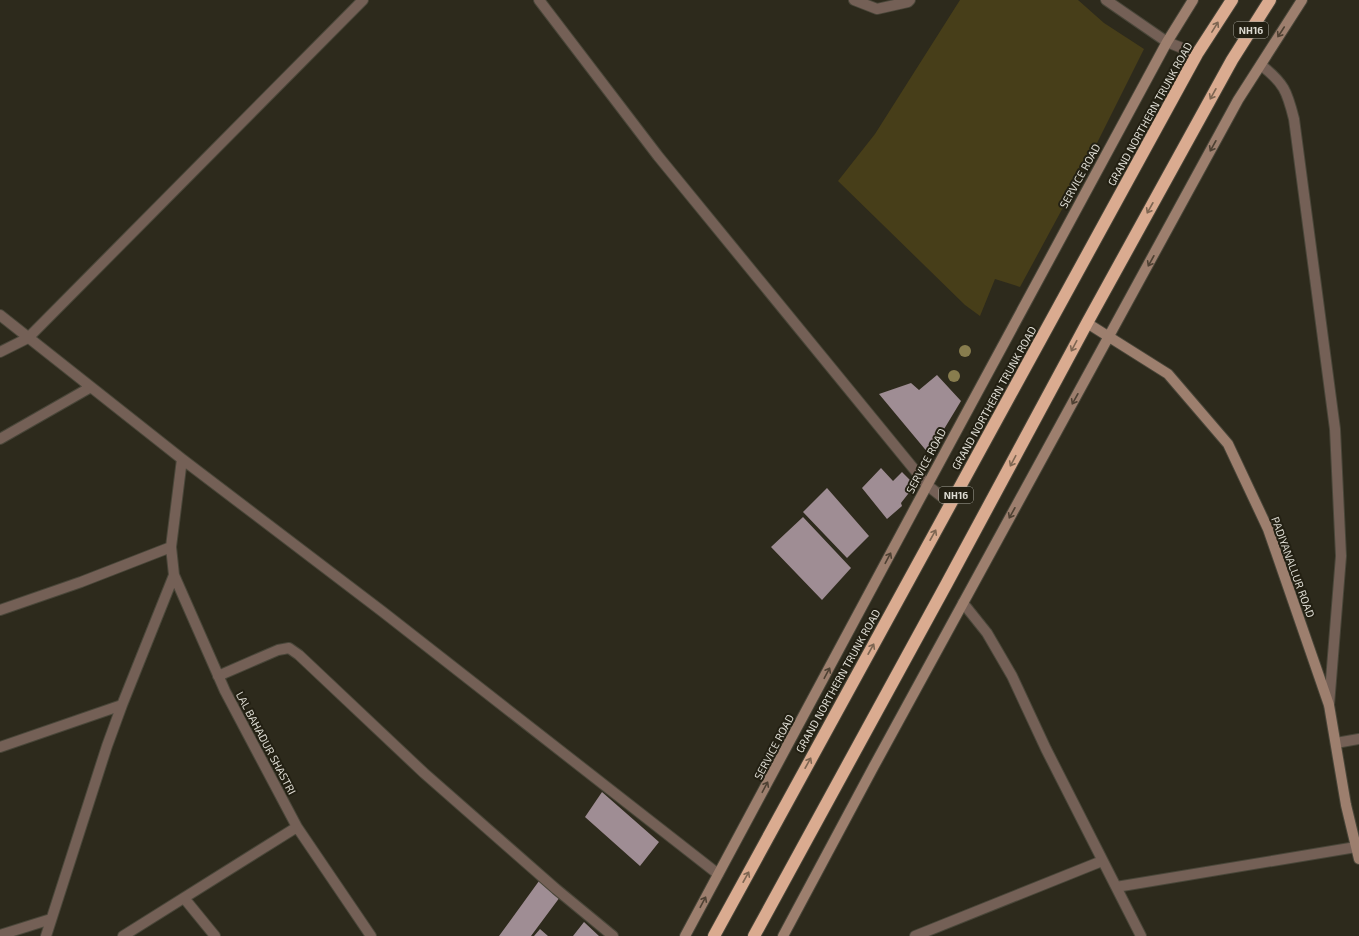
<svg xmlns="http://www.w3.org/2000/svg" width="1359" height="936" viewBox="0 0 1359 936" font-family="'Exo 2',sans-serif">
  <rect width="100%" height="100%" fill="#2d2a1c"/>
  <path fill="#473e19" d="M960,0H1078L1104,23L1144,49L1086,165L1020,287L995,279L980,316L965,305L838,181L875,134Z"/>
  <path fill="#9f8d94" d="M937,375L961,401L929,454L879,394L911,383L919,390Z
    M881,468L893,481L902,472L915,485L901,503L902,506L887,519L862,488Z
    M827,488L869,536L847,558L803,512Z
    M803,517L851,568L822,600L771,547Z
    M602,792L659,842L640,866L585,817Z
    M539,881L560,897L531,936H499Z
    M584,922L599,936H573Z
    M540,929L548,936H534Z"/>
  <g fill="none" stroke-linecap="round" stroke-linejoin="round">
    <defs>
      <path id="lane" d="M854,0L877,9L908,2L910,0"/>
      <path id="street" d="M539,0L658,156L927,485L951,504
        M1106,0L1167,42L1197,54
        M1261,65C1284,83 1287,91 1294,119L1335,429L1341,556L1329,705
        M0,315L182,459L383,612L718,874
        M0,352L28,338L363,0
        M0,439L91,387
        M182,459L171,547L174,575L225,691L297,827L371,936
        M963,603L987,633L1012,676L1046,749L1141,936
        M0,610L81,582L171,547
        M218,676L278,650L289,648L299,655L424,773L556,889L613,936
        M1336,743L1359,739
        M0,747L122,705
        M1116,887L1356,847
        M184,898L215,936
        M0,935L51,919
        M46,936L107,746L122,705L174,575
        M123,936L297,827
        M915,936L1102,861"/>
      <path id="secondary" d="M1087,323L1168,374L1228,444L1268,529L1329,705L1346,805L1359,859
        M685,936C846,638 1004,339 1167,42L1193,0
        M783,936L874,766L1238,100L1302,0"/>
      <path id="highway" d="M714,936L1197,54L1232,0
        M754,936L947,583L1087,323L1232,60L1270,0"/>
    </defs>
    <use href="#lane" stroke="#494639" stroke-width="12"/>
    <use href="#street" stroke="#494639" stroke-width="12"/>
    <use href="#secondary" stroke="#494639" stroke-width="12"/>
    <use href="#highway" stroke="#494639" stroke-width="14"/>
    <use href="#lane" stroke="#746056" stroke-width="10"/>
    <use href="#street" stroke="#746056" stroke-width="10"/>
    <use href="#secondary" stroke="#9d7f6e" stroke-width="10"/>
    <use href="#highway" stroke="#daab90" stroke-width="12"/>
  </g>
  <g fill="#887d4e">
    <circle cx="965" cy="351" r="6"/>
    <circle cx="954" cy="376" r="6"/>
  </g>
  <defs><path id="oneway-shaft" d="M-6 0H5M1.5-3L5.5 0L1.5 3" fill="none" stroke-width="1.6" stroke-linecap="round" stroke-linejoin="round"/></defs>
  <g stroke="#7e6652">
    <use href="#oneway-shaft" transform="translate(1215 27) rotate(-58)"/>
    <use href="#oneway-shaft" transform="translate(1213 94) rotate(119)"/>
    <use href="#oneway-shaft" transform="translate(1150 208) rotate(119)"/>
    <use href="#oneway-shaft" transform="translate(1074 346) rotate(118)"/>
    <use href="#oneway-shaft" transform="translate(1013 461) rotate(118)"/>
    <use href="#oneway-shaft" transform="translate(933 535) rotate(-61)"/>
    <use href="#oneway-shaft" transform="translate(871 649) rotate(-61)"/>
    <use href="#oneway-shaft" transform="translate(808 763) rotate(-61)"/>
    <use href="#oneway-shaft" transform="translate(746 877) rotate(-61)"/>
  </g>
  <g stroke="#4e4133">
    <use href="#oneway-shaft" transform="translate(1281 32) rotate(123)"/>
    <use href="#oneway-shaft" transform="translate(1213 146) rotate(119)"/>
    <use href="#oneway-shaft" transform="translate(1151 261) rotate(119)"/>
    <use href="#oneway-shaft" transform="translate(1075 399) rotate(119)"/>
    <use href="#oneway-shaft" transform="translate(1012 513) rotate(119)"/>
    <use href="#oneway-shaft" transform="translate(888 558) rotate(-62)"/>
    <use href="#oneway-shaft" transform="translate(827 673) rotate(-62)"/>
    <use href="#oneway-shaft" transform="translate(765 787) rotate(-62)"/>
    <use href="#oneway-shaft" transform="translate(703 902) rotate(-62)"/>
  </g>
  <g text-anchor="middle" stroke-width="4" stroke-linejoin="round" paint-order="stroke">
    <g fill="#232013" stroke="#a5a399" stroke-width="1">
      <rect x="1234" y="22" width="34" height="16" rx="3"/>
      <rect x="939" y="487" width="34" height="16" rx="3"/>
    </g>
    <g font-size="10" font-weight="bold" fill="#dddbd2">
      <text x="1251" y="34">NH16</text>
      <text x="956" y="499">NH16</text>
    </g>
    <g font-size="11" fill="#dddbd2" stroke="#232013">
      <text transform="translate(1150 114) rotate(-61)" y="4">GRAND NORTHERN TRUNK ROAD</text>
      <text transform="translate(1080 176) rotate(-61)" y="4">SERVICE ROAD</text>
      <text transform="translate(994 398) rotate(-61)" y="4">GRAND NORTHERN TRUNK ROAD</text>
      <text transform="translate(926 461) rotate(-62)" y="4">SERVICE ROAD</text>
      <text transform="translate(1293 567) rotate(70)" y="4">PADIYANALLUR ROAD</text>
      <text transform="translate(838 681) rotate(-61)" y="4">GRAND NORTHERN TRUNK ROAD</text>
      <text transform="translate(266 743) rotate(62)" y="4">LAL BAHADUR SHASTRI</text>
      <text transform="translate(774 747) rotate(-62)" y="4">SERVICE ROAD</text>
    </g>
  </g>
</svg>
